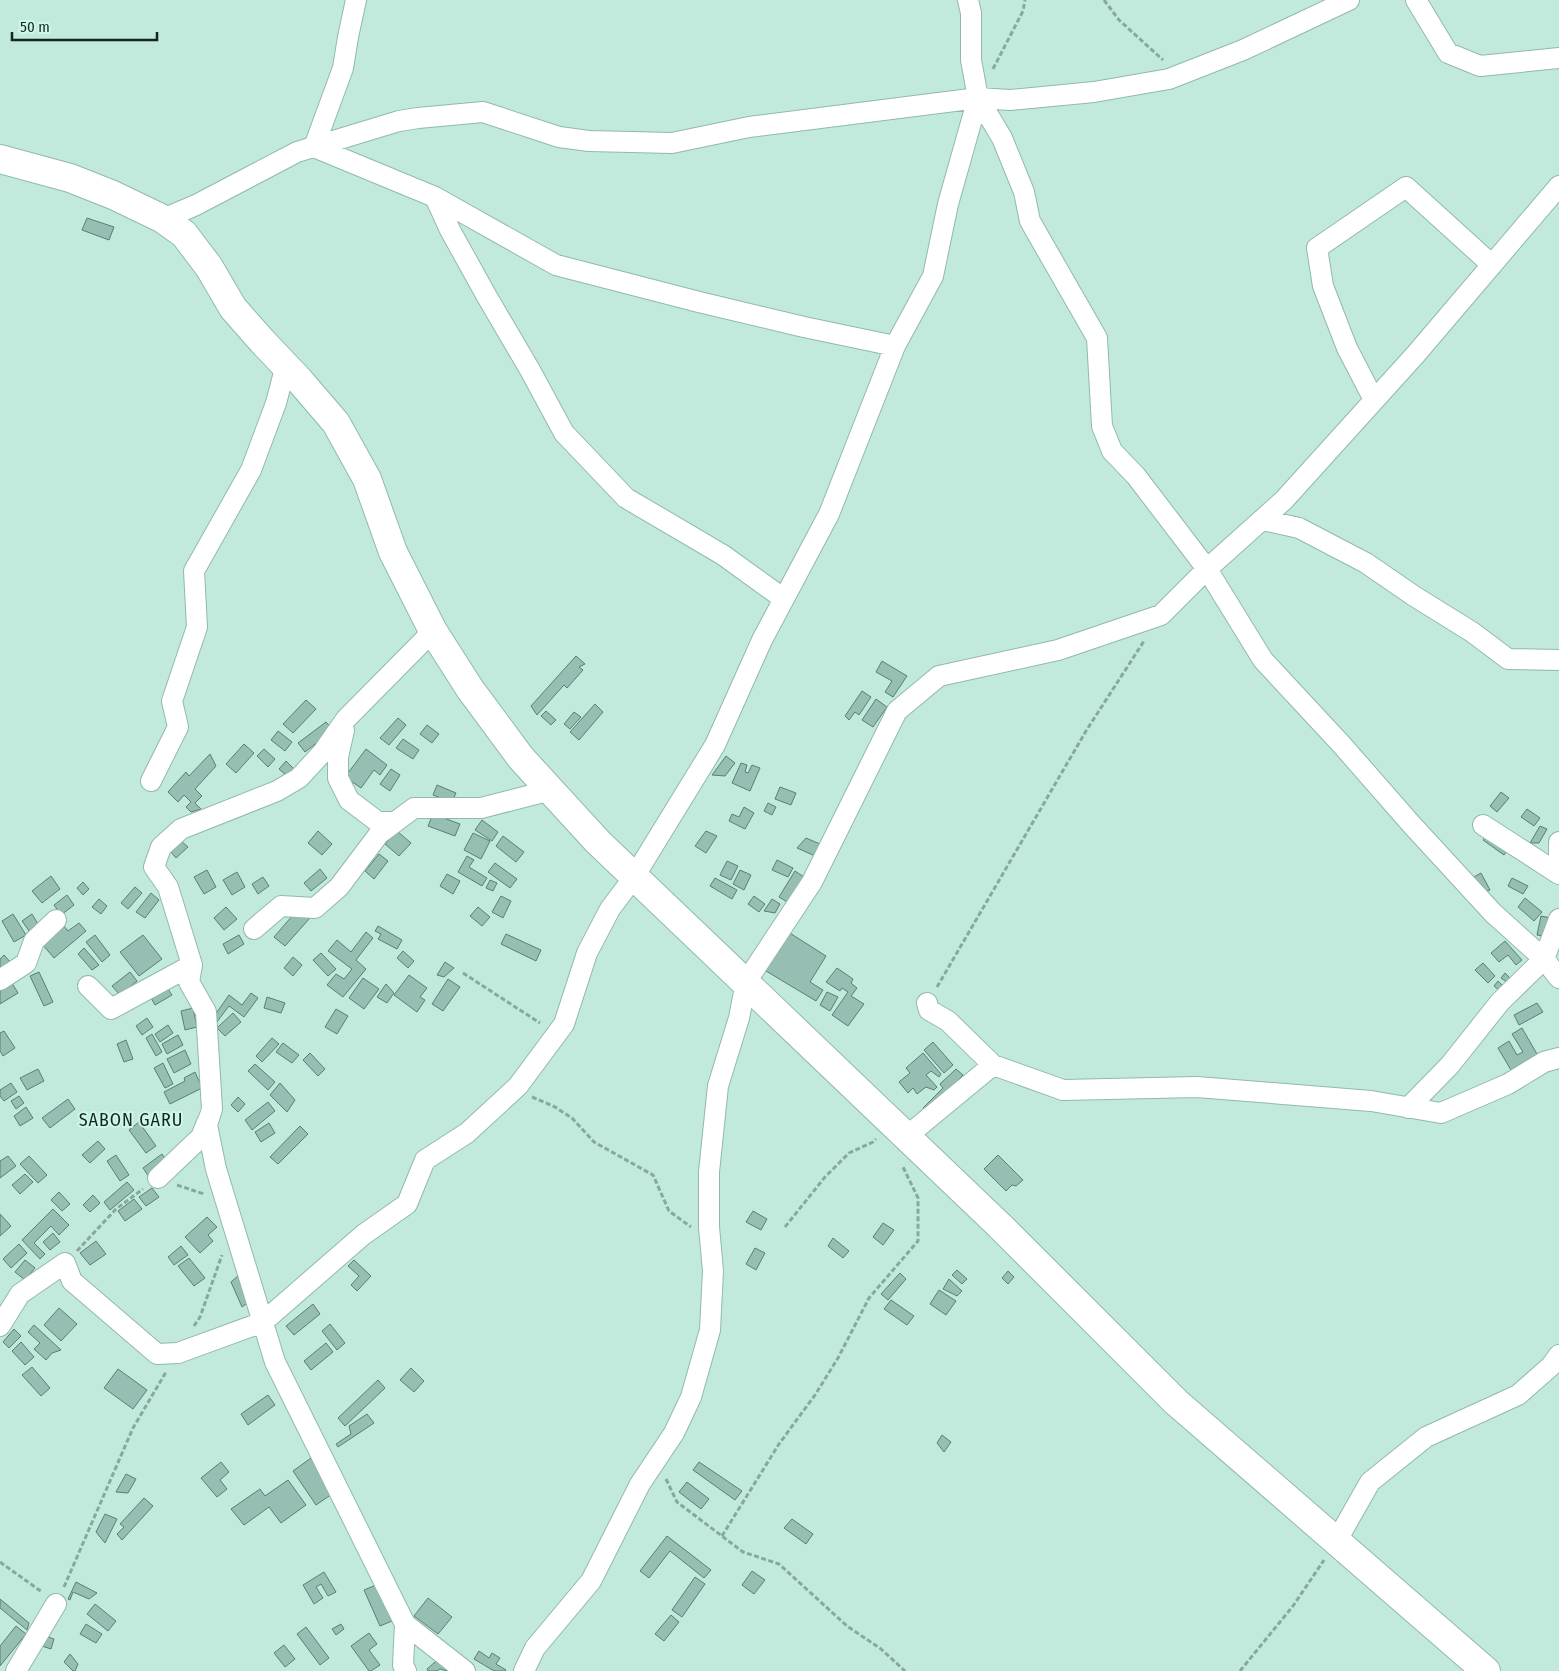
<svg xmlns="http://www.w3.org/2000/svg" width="1559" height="1671" viewBox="0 0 1559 1671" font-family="'Fira Sans Condensed',sans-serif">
  <rect width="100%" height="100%" fill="#c1eadd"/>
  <path fill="#96beb2" stroke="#597f73" d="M87,218L114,227L109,240L82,230Z
    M576,656L585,664L579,667L583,670L567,688L564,685L537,715L531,706Z
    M882,661L907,676L893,697L885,692L892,681L876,672Z
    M862,691L871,697L859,715L855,712L849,720L845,716Z
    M876,699L887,707L873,727L862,720Z
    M306,700L316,709L293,733L283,724Z
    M595,704L603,712L579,740L570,732Z
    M546,711L556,720L551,725L541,716Z
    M574,712L581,717L570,729L564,724Z
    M398,718L406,725L389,745L380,738Z
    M326,722L333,730L305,752L298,743Z
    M427,725L439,734L432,743L420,734Z
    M278,731L292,742L285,751L271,740Z
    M403,739L419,750L413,759L396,748Z
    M244,744L254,753L236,773L226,764Z
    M264,749L275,759L268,767L257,756Z
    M366,749L387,765L380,775L374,770L361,788L345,777Z
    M210,754L216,766L195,789L202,796L195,803L201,809L191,812L186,807L191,802L184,795L178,802L168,792L186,772L189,776Z
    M726,756L735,763L725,776L712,775Z
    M286,761L294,769L287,776L279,769Z
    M741,763L747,765L745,772L748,773L752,765L760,768L750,791L732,783Z
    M391,769L400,775L390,791L380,784Z
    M437,785L456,793L452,802L433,795Z
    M780,787L796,793L791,805L775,799Z
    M1501,792L1509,798L1497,812L1490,806Z
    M768,803L776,807L772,815L764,811Z
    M744,807L754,813L745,829L729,821L732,814L739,817Z
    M1527,809L1540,818L1534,826L1521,817Z
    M433,814L460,824L455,836L428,826Z
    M482,820L498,832L492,841L475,830Z
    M1540,826L1547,829L1539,843H1530Z
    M318,831L332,844L322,855L308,843Z
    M397,831L411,843L399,856L385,844Z
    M706,831L717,836L706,853L695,846Z
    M473,833L490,841L481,859L464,850Z
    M1489,833L1509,848L1504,855L1483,840Z
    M503,836L524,852L516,862L496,846Z
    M806,838L820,844L815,856L797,848Z
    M181,841L188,847L176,858L170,851Z
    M379,854L388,861L374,879L365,871Z
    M467,856L474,860L469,867L487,878L482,886L458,872Z
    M777,860L793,868L788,877L772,870Z
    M727,861L738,866L731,880L720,875Z
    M495,863L517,879L510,888L488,872Z
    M320,869L327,878L311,891L304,883Z
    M207,870L216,887L204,894L194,877Z
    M740,870L751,875L744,890L733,884Z
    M795,871L804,877L789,903L779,897Z
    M237,872L245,887L232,895L223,880Z
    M1481,873L1490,890L1480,894L1472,878Z
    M447,874L460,881L453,894L440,886Z
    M51,876L60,889L42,903L32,891Z
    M263,877L269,886L258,894L252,884Z
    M715,878L737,890L732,899L710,886Z
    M1512,878L1528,886L1523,894L1508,886Z
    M490,880L497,883L493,891L486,888Z
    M83,882L89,889L83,895L77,888Z
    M135,887L142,893L128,909L121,903Z
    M151,893L159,900L145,918L136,912Z
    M67,895L74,905L61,915L54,905Z
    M501,896L511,901L503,918L492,912Z
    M754,896L765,904L759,912L748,904Z
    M1525,898L1542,912L1534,921L1518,907Z
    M99,899L107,906L101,914L92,907Z
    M772,899L780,904L775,913L764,911Z
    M226,907L237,919L224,930L214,918Z
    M478,907L490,917L482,926L470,916Z
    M299,908L310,918L285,946L274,937Z
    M13,914L26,935L14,942L2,921Z
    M32,914L41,929L32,935L22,921Z
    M1541,916L1551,918L1547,937L1537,935Z
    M79,923L86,931L54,958L42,944L64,926L68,931Z
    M378,926L402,940L397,949L378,939L381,934L375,931Z
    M785,930L826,956L810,982L823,990L816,1001L761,968Z
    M366,932L373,938L356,960L366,969L343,997L327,985L336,974L344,979L352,969L328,951L337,940L351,952Z
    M506,934L541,950L536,961L501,944Z
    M95,935L110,955L102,962L86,942Z
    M143,935L162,959L139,976L120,952Z
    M239,935L244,944L228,954L223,944Z
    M1505,941L1522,960L1516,965L1508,955L1499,962L1491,953Z
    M84,948L99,965L92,970L78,954Z
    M403,951L414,961L408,968L397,958Z
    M321,953L336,969L328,976L313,960Z
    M4,955L12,964L0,975V959Z
    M293,957L302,965L293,976L284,968Z
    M445,962L454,968L444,977L437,975Z
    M1483,963L1495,976L1488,983L1475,970Z
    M837,968L853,979L851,983L857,988L851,996L864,1004L848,1026L832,1015L848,992L842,988L840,991L826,982Z
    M39,972L53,1002L44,1006L30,976Z
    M130,972L137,981L120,995L112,986Z
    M1505,973L1513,981L1502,993L1494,986L1498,981L1504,987L1508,983L1501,978Z
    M409,975L427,988L420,997L425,1000L417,1012L394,995Z
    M363,978L379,989L364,1009L349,998Z
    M448,979L460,987L443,1011L432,1004Z
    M12,983L18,993L0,1004V990Z
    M386,984L394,993L387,1003L377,997Z
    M166,986L172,995L155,1005L150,996Z
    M827,992L838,997L830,1011L820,1005Z
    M251,993L258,998L244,1017L229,1006L213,1027L210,1022L229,995L242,1005Z
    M267,997L285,1003L281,1013L264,1008Z
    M1537,1003L1543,1012L1519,1025L1514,1015Z
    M193,1008L197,1027L185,1030L181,1011Z
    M336,1009L348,1016L337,1034L325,1027Z
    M233,1013L241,1022L225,1036L217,1028Z
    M147,1018L153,1027L142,1035L136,1026Z
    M168,1025L173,1033L160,1042L155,1034Z
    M1522,1028L1537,1054L1511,1070L1498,1048L1509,1041L1517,1055L1523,1052L1512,1034Z
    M4,1031L15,1048L3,1056L0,1051V1033Z
    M152,1034L162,1052L156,1056L146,1038Z
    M178,1035L183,1045L167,1054L162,1044Z
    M272,1038L279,1044L262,1062L256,1056Z
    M126,1040L133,1059L124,1062L117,1044Z
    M933,1042L953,1065L944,1073L924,1050Z
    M283,1043L299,1055L292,1063L276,1052Z
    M185,1050L191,1064L174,1073L167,1059Z
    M310,1053L325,1069L318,1076L303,1060Z
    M923,1053L941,1074L939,1077L931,1071L926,1075L937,1087L934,1090L926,1087L917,1094L913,1088L908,1093L899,1082L910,1073L906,1068Z
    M163,1063L173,1084L165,1088L154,1068Z
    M255,1064L275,1082L268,1090L248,1071Z
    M38,1069L44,1081L27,1090L20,1078Z
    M956,1069L963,1075L926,1112L923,1108L943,1088L940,1084Z
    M195,1072L202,1088L170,1104L164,1092L185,1081L184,1078Z
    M11,1083L17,1092L4,1101L0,1096V1090Z
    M280,1083L295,1100L287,1112L270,1095Z
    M19,1096L24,1103L16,1109L11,1101Z
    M238,1097L245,1104L238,1112L231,1105Z
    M68,1099L75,1109L50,1128L42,1118Z
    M268,1102L275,1111L252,1130L245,1120Z
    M26,1107L33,1118L20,1126L14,1116Z
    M139,1122L156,1146L146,1153L129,1130Z
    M269,1123L275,1133L261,1142L255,1132Z
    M300,1126L308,1134L278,1164L270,1157Z
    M98,1141L105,1149L90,1163L82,1155Z
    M162,1154L168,1163L149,1177L143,1168Z
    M116,1155L129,1175L120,1181L107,1161Z
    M998,1155L1023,1180L1016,1186L1012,1185L1006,1191L984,1169Z
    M8,1156L16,1166L0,1178V1161Z
    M29,1156L47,1175L38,1183L20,1164Z
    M25,1174L33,1182L20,1194L12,1185Z
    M127,1182L134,1190L110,1210L104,1202Z
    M152,1188L159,1197L146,1206L139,1197Z
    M59,1192L70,1204L62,1211L51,1200Z
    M93,1195L100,1203L90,1212L83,1205Z
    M134,1199L142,1209L125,1221L118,1211Z
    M53,1209L69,1225L59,1235L51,1226L34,1243L45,1254L40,1259L22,1240Z
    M753,1211L767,1219L761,1230L746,1222Z
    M0,1214L11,1226L0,1236Z
    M207,1217L217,1227L208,1235L213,1241L200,1253L185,1237Z
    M883,1223L894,1230L883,1245L873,1237Z
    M53,1233L60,1242L50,1250L43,1242Z
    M833,1238L849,1251L843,1258L828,1246Z
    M96,1241L106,1254L90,1265L80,1253Z
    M19,1244L27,1253L11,1268L3,1259Z
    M181,1246L188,1255L174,1265L168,1257Z
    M755,1248L765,1253L756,1270L746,1264Z
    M189,1258L205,1278L194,1286L178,1266Z
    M25,1260L35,1268L25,1280L15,1272Z
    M354,1260L371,1276L357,1291L351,1285L359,1276L348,1266Z
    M957,1270L967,1279L962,1284L952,1275Z
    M1008,1271L1014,1277L1008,1284L1002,1278Z
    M900,1273L906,1279L888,1300L881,1294Z
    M239,1275L250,1301L242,1307L231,1282Z
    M949,1279L962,1291L957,1296L943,1289Z
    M939,1290L956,1301L946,1315L930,1304Z
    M891,1300L914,1316L907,1325L884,1309Z
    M313,1304L320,1314L294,1335L286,1326Z
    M59,1308L77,1324L61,1341L44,1325Z
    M330,1324L345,1343L337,1350L322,1331Z
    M34,1325L61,1350L52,1353L46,1360L34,1349L40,1343L28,1332Z
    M14,1329L21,1336L9,1348L3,1342Z
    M21,1342L34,1357L25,1365L12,1351Z
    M326,1343L333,1352L311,1370L304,1361Z
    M32,1367L50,1388L41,1396L22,1375Z
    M411,1368L424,1381L414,1392L400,1380Z
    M118,1369L147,1390L133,1409L104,1388Z
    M378,1380L385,1388L345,1426L338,1418Z
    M268,1395L275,1405L248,1425L241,1414Z
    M367,1414L374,1423L338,1447L336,1444L351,1434L349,1426Z
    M942,1435L951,1442L944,1452L937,1443Z
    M311,1458L335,1492L316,1505L293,1471Z
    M221,1462L229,1472L220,1480L227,1489L217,1497L201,1478Z
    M699,1462L742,1491L735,1500L693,1470Z
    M126,1474L136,1479L128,1493L116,1492Z
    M288,1480L306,1505L281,1523L269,1507L244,1525L231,1509L260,1489L265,1496Z
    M687,1482L709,1499L701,1509L679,1492Z
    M144,1498L153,1506L122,1540L117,1534L124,1527L120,1524Z
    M105,1514L117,1519L105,1543L96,1532Z
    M792,1519L813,1534L806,1544L784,1528Z
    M667,1536L711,1570L704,1578L670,1551L649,1578L640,1571Z
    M752,1571L765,1580L754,1594L742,1585Z
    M324,1572L336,1592L328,1596L321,1584L316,1587L323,1598L314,1604L303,1585Z
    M695,1577L705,1584L682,1617L672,1610Z
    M76,1582L97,1593L89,1599L73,1592L70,1600L68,1599Z
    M376,1585L392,1621L380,1626L364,1590Z
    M428,1598L452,1617L438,1634L414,1616Z
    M0,1599L29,1623L27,1630L0,1608Z
    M95,1604L116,1621L108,1631L87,1614Z
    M671,1615L679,1622L664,1641L655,1634Z
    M86,1624L102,1634L96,1643L80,1634Z
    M341,1624L344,1629L336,1635L332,1629Z
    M16,1626L26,1634L0,1666V1646Z
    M306,1627L329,1658L320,1665L297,1634Z
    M369,1633L377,1644L369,1650L380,1665L371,1671H369L351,1646Z
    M45,1636L54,1639L51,1649L42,1646Z
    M284,1645L295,1659L285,1667L274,1653Z
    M479,1651L489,1658L492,1653L500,1658L496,1664L506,1670L505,1671H494L474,1659Z
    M70,1654L78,1664L75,1671H73L64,1662Z
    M442,1656L452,1668L447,1671L440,1669L437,1671H428L427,1669Z"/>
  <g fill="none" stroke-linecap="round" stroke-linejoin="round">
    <defs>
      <path id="street" d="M968,0L971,13V60L978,98
        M1416,0L1448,53L1480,66L1559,58
        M314,147L343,68L348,37L356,0
        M314,147L435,197
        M163,219L196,205L297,152L399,121L418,118L483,112L559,137L589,141L672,143L749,127L978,98L1010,100L1094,92L1169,79L1243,50L1349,0
        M1374,400L1347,348L1323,286L1317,248L1406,187L1492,265
        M1263,520L1299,528L1366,563L1414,596L1472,632L1508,659L1559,660
        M784,599L723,555L626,498L564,433L530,370L486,295L450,230L435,197L556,265L699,302L804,327L895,346
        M344,730L338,757V778L349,800L378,822H394
        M151,781L178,727L172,701L197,627L194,571L251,470L276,403L286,365
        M1483,825L1559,874
        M1559,842V871
        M1559,919L1544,959L1559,978
        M254,929L281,906L315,908L339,887L379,834L414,808H481L551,790
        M0,980L26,963L34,941L56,920
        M88,986L111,1009L192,965
        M927,1003L929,1010L948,1021L993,1065
        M907,1136L993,1065L1063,1090L1197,1087L1371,1101L1441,1113L1508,1084L1544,1062L1559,1058
        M158,1178L201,1137L208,1120
        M0,1326L20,1294L65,1263L72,1281L157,1354L178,1353L263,1322L363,1235L407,1204L425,1160L467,1133L518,1086L564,1024L587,953L610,909L634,877L715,745L762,640L829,514L895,346L933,276L948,204L978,98L1002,138L1024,192L1030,221L1097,338L1102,426L1112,451L1136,476L1207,569L1263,660L1342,745L1412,825L1493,913L1544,959L1500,1002L1450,1065L1408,1108
        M1336,1542L1370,1482L1426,1437L1518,1395L1551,1366L1559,1355
        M405,1624L465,1671
        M16,1671L56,1604
        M406,1671L403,1665L405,1624L275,1362L216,1169L207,1125L212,1109L206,1012L189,982L192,965L168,887L154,867L161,847L181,829L277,791L299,778L323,752L346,719L433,631
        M524,1671L535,1648L591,1581L640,1484L674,1433L691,1397L710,1330L713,1271L709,1227V1172L718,1086L739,1018L746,982L812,882L897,711L939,676L1058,650L1161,615L1207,569L1284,500L1416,354L1559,186"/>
      <path id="secondary" d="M0,159L70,178L113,195L163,219L184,234L209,267L233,308L262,341L300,381L336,423L367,479L393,552L433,631L470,689L521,758L598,842L1000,1226L1176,1402L1486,1671"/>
    </defs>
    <use href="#street" stroke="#91b9ac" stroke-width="22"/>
    <use href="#secondary" stroke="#91b9ac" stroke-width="30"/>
    <path stroke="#87a89d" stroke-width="3" stroke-dasharray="5 2.5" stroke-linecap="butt" d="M1104,0L1119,20L1163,60
      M993,69L1023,11L1025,0
      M463,973L540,1023
      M937,987L1086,731L1144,641
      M532,1097L555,1107L572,1118L594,1142L653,1175L669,1211L691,1227
      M177,1185L204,1194
      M785,1227L825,1177L849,1153L873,1142L876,1139
      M77,1251L116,1209L143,1189
      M194,1326L200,1317L222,1255
      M666,1479L677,1502L743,1552L779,1564L847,1626L881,1649L905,1671
      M722,1536L779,1444L815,1395L838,1358L869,1298L918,1241V1198L902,1165
      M0,1562L42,1592
      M64,1587L133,1428L166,1372
      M1240,1671L1293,1606L1324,1560"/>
    <use href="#street" stroke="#fff" stroke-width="20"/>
    <use href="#secondary" stroke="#fff" stroke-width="28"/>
  </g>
  <g text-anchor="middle" stroke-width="4" stroke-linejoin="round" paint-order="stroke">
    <g font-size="18" letter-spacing="1" fill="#14241f" stroke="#cef7ea">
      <text x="131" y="1126">SABON GARU</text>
    </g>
  </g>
  <path d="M12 32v8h145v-8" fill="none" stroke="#14241f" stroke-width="2.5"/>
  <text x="20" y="32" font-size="15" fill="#14241f" stroke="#cef7ea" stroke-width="4" paint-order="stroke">50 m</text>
</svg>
